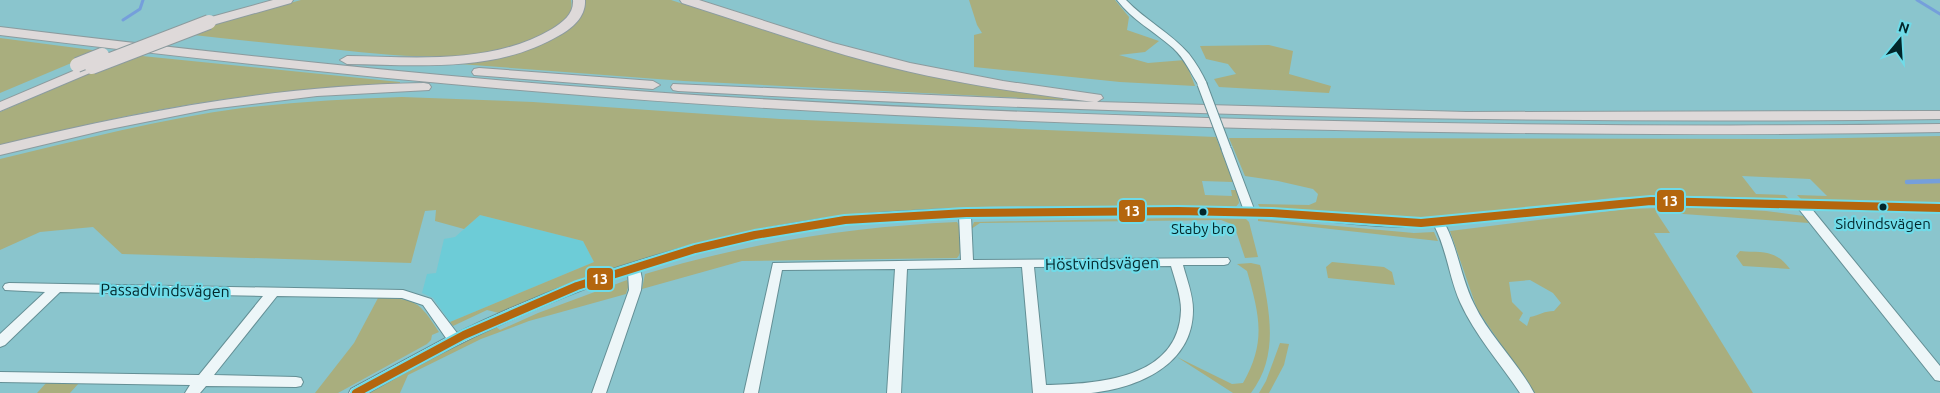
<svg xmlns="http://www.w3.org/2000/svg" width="1940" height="393" viewBox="0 0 1940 393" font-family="Ubuntu,sans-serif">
  <rect width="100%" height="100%" fill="#8ac5cd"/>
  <path fill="#6dccd7" d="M480,215L583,241L594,262L450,322L433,298L422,293L427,274L436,273L444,239L455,237Z"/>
  <path fill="#a9ae7e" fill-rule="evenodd" d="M301,0H571C574,15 563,21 552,29C491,70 391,55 321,48C276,44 230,39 185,34L218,23Z
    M585,0H671L807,44L887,66L991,88L1063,98V100L684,81L446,63L537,46C556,38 587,25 585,0Z
    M969,0H1115L1129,17L1127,30L1159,41L1145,52L1119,55L1148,63L1185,60L1195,86L1120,82L974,67V35L982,33L977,25Z
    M0,38L100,51L0,93Z
    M1269,45L1293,51L1289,74L1331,86L1329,93L1219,87L1214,79L1236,74L1228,64L1206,59L1200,46Z
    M132,55L400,82V85C265,87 130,111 0,146V112Z
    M402,97L533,102L780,119L1216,137L1233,182L1202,181L1205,195L1232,196L1231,190H1237L1239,203L1235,208L1227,209L1226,206H1179V209C1060,205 939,203 820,219C709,234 602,269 499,313L487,310L453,326L450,322L594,262L583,241L480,215L464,229L435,221L436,210L425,211L411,263L122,254L93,227L40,232L0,250V159C80,140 160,119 242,108C295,102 348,99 402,97Z
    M1940,136V204L1903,205L1900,202L1855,201L1857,204L1802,200L1797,195L1827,196L1810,179L1742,176L1756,194L1785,195L1789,199L1695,196L1622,197L1440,217C1379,219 1320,211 1260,208L1258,204L1309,205L1316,202L1318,194L1313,189L1278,181L1245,176L1229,138L1797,139Z
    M1696,207L1766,211L1804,216L1809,223L1656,212L1670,233H1654L1753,393H1534L1477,309L1450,231L1626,209ZM1530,280L1553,293L1561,303L1554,311C1544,311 1540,315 1530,317L1527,326L1519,320L1523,313L1512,302L1509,282Z
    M1172,218L1246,219L1249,222L1258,257L1245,258L1234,225L1221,220L980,223L971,229L974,222Z
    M1258,219L1414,233L1434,232L1438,241L1258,221Z
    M957,222C962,230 964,251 957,258L742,261L642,289L645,274C749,243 848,227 957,222Z
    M1740,251C1763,253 1775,249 1790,269L1743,266L1736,256Z
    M1332,262L1384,267L1392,272L1395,285L1328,278L1326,267Z
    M1251,263L1260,265L1261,268C1269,310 1280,355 1251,393H1233L1177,357L1232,384L1243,383C1267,341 1259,314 1247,271L1237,264Z
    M627,280L629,284L626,294L529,321L481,339L408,375L400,393H366L495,326L500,330L538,313Z
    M378,298C415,298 419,301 439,332L432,335L431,340L427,344L338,393H315L354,343Z
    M1280,343L1289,344L1284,365L1269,393H1259L1266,381Z
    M47,382L79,383L70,393H37Z"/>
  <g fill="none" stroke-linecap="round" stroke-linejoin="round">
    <path stroke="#759fdb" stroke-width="3" d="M1917,0L1940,14
      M123,20L140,9L143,0"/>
    <path stroke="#759fdb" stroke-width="4.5" d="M1907,182L1940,181"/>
    <defs>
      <path id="minor" d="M1117,0H1126C1145,20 1171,33 1189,54C1196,63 1202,73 1207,84L1205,86H1199C1190,72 1185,59 1173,48C1154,31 1132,20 1117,0Z
        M1226,145L1231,148L1254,209L1421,219L1651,197L1940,204V212L1811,208L1940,366V381L1935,380L1798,208L1651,205L1445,224C1458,249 1461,278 1474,304C1489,336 1517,361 1534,393H1520C1500,363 1475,335 1460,302C1449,277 1447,250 1434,225C1380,231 1325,219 1271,216C1171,212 1071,214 971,216L973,260L1228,258L1230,261L1228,264L1224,265H1183C1187,280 1193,295 1193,310C1193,365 1138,388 1091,393C1072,393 1052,393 1033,393L1022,267L907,269L901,393H887L895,269L782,270L758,393H744L773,263L961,260L959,216C911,218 862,220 814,228C755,237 697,252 640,269L642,279L641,290L606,393H592L629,290L628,273C537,305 451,345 368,393H349L351,389L446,338L423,305L402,298L277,296L214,375L296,377L301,378L303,382L301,386L296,387L206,386L200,393H185L190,385L0,382V372L199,375L263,296L60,292L5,345L0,347V334L45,292L5,290L3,287L5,284L9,283L403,290L431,299L457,333C569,278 691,239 815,220C881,210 949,209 1016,208C1092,207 1167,206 1243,208L1221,148ZM1171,266C1175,280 1181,296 1181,310C1179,379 1098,384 1046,385L1034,267Z"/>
      <path id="highway" d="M273,0H293L291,3L209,26L203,22L204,19Z
        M573,0H585C586,16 573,28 560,35C497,73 418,65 347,64L340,60L347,56C415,57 491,65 552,29C563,22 574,14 573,0Z
        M680,0H699L833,43L910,63L1003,81L1101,95L1103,98L1097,102L1466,112L1940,111V119C1519,125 1099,114 678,91L673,90L671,87L673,84L1094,102C1020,93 946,82 874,63C809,46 746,23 682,3Z
        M0,27C181,49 362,69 544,84C791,104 1038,114 1286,120C1504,125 1722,127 1940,124V132C1722,136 1504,134 1286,129C1038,123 791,113 544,92C362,77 181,57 0,35Z
        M92,63L99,67L97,70L0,111V102Z
        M479,68L653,81L660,85L653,89L474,75L472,72L474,69Z
        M424,83L429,84L431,87L429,90L317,96L210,109L105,130L0,155V145C140,111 279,85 424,83Z"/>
    </defs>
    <use href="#minor" stroke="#648f95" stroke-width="2"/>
    <use href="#highway" stroke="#8c9b9e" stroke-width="2"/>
    <use href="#minor" fill="#edf6f8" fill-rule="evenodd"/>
    <use href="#highway" fill="#ded9d9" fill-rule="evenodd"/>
    <defs>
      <path id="minor-bridge" d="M1202,84L1226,148"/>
      <path id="highway-bridge" d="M77,65L102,55
        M92,67L209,22"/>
    </defs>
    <use href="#minor-bridge" stroke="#648f95" stroke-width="11" stroke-linecap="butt"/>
    <use href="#highway-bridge" stroke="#8c9b9e" stroke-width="16" stroke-linecap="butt"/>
    <use href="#minor-bridge" stroke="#edf6f8" stroke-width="9"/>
    <use href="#highway-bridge" stroke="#ded9d9" stroke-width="14"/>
    <defs>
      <path id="bus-1" d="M356,393L464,335L577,286L695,249L755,235L845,220L966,213L1178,211L1272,213L1421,223L1651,201L1940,208"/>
    </defs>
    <use href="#bus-1" stroke="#6fdbe8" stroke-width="12"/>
    <use href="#bus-1" stroke="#b4660e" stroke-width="8"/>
  </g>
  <g fill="#02262a" stroke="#6fdbe8" stroke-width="2">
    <circle cx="1883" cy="207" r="4.5"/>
    <circle cx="1203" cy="212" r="4.5"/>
  </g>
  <g text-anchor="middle" stroke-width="4.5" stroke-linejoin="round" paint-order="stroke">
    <g font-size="15" fill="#02262a" stroke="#6fdbe8">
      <text x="1883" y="229">Sidvindsvägen</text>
      <text x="1203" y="234">Staby bro</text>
    </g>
    <g font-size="16" fill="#02262a" stroke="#6fdbe8">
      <text transform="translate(1102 263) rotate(-1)" y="6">Höstvindsvägen</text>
      <text transform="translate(165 290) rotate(1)" y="6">Passadvindsvägen</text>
    </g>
  </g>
  <g stroke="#6fdbe8" stroke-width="2">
    <rect x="1656" y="189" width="29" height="24" rx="5" fill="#b4660e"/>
    <rect x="1118" y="199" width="28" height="24" rx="5" fill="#b4660e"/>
    <rect x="586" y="267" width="28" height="24" rx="5" fill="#b4660e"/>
  </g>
  <g font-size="14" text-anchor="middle" font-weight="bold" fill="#fff">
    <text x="1670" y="206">13</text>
    <text x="1132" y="216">13</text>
    <text x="600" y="284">13</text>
  </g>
  <g transform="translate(1900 40) rotate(18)" stroke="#6fdbe8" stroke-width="4" paint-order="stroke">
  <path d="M0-4L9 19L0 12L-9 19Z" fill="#02262a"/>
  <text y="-8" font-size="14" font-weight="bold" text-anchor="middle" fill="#02262a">N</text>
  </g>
</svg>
